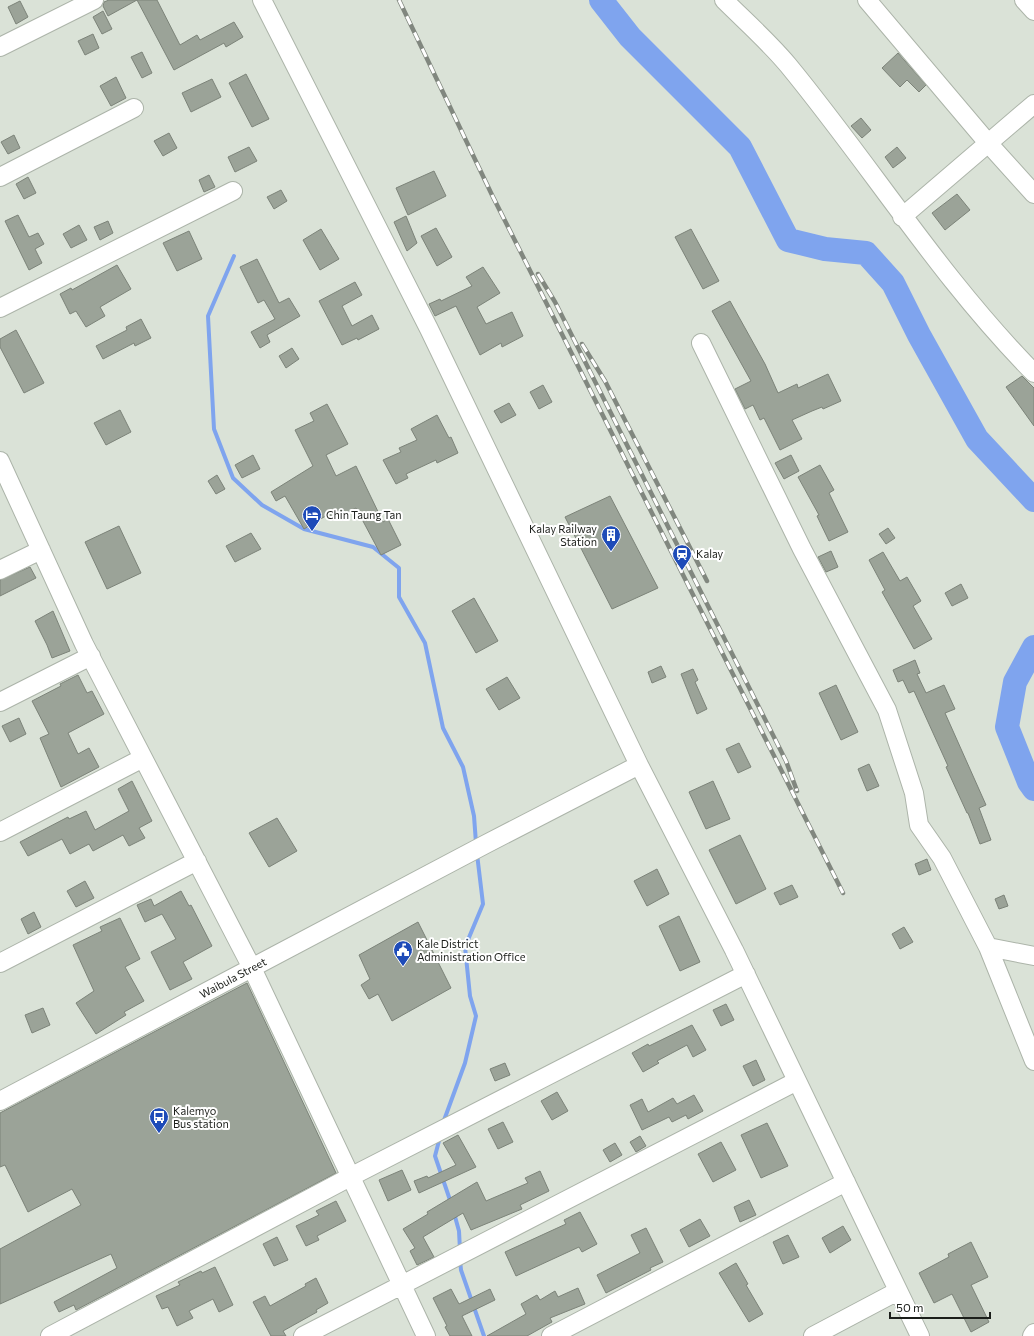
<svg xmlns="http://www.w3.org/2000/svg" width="1034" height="1336" viewBox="0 0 1034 1336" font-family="Commissioner,sans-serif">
  <rect width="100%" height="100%" fill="#dae2d7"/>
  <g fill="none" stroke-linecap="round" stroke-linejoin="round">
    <path stroke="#7fa4ee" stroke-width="4" d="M234,256L208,316L214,429L233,478L262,505L304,529L373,547L399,568V597L425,643L443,728L463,767L474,816L476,843
      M443,1123L465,1063L476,1016L470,996L465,947L483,904L477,854
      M440,1137L435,1156L451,1203
      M454,1213L459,1231L460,1250
      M460,1260L461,1270L484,1336"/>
    <path stroke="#7fa4ee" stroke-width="24" d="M601,0L630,37L740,147L788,240L825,249L866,253L893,283L919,335L977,439L1034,500
      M1034,647L1015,682L1007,727L1029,782L1034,789"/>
  </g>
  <path fill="#9ba398" stroke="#7c8379" d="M109,0H157L180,45L197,35L200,40L234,22L243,37L226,47L224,43L174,70L137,0L108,16L103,6L104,2Z
    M20,1L28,17L16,24L8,7Z
    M103,11L112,29L102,34L93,17Z
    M93,34L99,48L85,55L78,41Z
    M142,52L152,73L142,78L131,57Z
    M898,53L926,85L919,92L907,80L900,87L882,68Z
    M246,74L269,119L252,127L229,83Z
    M116,77L126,98L111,106L100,86Z
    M212,79L221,97L191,112L182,93Z
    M861,118L871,130L862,138L851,126Z
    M169,133L177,148L163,156L154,141Z
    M14,135L20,148L8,154L1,142Z
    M249,147L257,161L235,172L228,157Z
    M897,147L906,158L893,168L885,157Z
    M434,171L446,196L408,215L396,188Z
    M209,175L215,187L204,192L199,180Z
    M28,177L36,193L24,199L16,184Z
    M281,190L287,201L274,209L267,197Z
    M957,194L970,210L945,230L932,213Z
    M18,215L29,237L38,233L44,244L35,249L42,263L29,270L5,221Z
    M406,216L417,243L407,251L394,222Z
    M108,221L113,233L100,240L94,227Z
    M79,225L87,240L71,248L63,234Z
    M436,228L452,257L437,266L421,236Z
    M321,229L339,259L320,270L303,240Z
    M691,229L719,281L703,289L675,237Z
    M189,231L202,259L177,271L163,243Z
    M257,259L279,303L289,298L300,316L267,335L270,342L260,348L251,332L275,319L264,300L258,303L240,267Z
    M117,265L131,289L100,307L105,316L86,327L76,311L70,314L60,294L71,288L72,290Z
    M483,267L500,293L477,307L486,324L512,312L523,336L502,347L501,343L480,355L456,306L435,316L429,304L440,299L441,301L472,286L466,277Z
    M355,282L362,295L342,306L352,326L372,315L379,329L358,340L357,338L342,345L319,301Z
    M730,301L765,364L778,393L797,384L798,388L828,374L841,401L823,409L822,407L812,411L792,420L802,439L780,450L764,418L760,420L753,405L745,409L735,389L751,381L712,311Z
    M141,319L151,338L135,346L134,343L103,359L96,346L127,330L126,327Z
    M16,330L44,383L24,393L0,347V339Z
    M292,348L299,359L286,368L279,356Z
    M1022,376L1034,388V426L1006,387Z
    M543,385L552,402L539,409L530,392Z
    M509,403L516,415L501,423L494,411Z
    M327,404L348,444L326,455L336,476L356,466L383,522L388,519L401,545L381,555L356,508L332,520L329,514L304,529L285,496L276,501L271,492L313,466L295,430L314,421L310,413Z
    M120,410L131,432L106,445L94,423Z
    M437,415L449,438L451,437L458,453L437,463L436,460L406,474L408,478L396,484L383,460L401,452L399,448L417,440L411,429Z
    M253,455L260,469L242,478L235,465Z
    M791,455L799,471L784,479L775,463Z
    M820,465L834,490L829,493L848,532L829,541L817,516L819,515L798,477Z
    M217,475L225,489L216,494L208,481Z
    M610,496L658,588L612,609L565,517Z
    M119,526L141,573L107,589L85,542Z
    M888,528L895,538L886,544L879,534Z
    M251,533L261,549L235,562L226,546Z
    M831,551L838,567L826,572L818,557Z
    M883,552L900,581L907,577L921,601L913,606L932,639L914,649L882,592L885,590L869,560Z
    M30,567L36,578L0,596V580Z
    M961,584L968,598L952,606L945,593Z
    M474,598L498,641L476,653L452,611Z
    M53,611L70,651L52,658L47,645L35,621Z
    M915,660L920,673L917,674L926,693L944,685L955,709L945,713L986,805L979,808L991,840L980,844L968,813H967L946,767L948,766L914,691L909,693L903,680L898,682L893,670Z
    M661,666L666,677L652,683L648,672Z
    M693,669L698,680L695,682L707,709L697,714L681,674Z
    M78,675L87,693L92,691L104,714L68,733L78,754L89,748L99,767L61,787L40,738L49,734L32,701L61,686L60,684Z
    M507,677L520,698L499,710L486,689Z
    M836,685L858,732L841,740L819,693Z
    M19,718L26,734L10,742L2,726Z
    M739,743L751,767L738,773L726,749Z
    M869,764L879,786L867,791L858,769Z
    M132,781L152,821L139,828L145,838L129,846L123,835L93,851L89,844L70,854L62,839L28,856L20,842L68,817L69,819L86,811L95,830L129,811L118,789Z
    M713,781L730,819L706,829L689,792Z
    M277,818L297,851L269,867L249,833Z
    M740,835L766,889L736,904L709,850Z
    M927,859L931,870L919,875L915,864Z
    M657,869L669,894L647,906L634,881Z
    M85,881L94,898L76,907L67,891Z
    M792,885L798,897L780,905L774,893Z
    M181,891L189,906L191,905L212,946L183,962L192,979L170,990L151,952L176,939L162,914L145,922L137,905L151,899L154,906Z
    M1004,895L1008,906L999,909L995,899Z
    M34,912L41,927L28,934L21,919Z
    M679,916L700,962L680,971L659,926Z
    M120,918L140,959L125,967L144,1001L124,1012L126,1015L96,1034L76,1003L94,991L73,945L102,931L100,927Z
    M418,922L451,988L392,1021L378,994L369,999L361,985L370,979L359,955Z
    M904,927L913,942L900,949L892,934Z
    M247,983L336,1173L76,1310L74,1305L59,1312L54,1302L117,1268L111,1254L0,1304V1249L81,1205L72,1189L28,1212L5,1165L0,1167V1113Z
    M726,1004L734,1020L721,1026L713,1010Z
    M43,1008L50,1025L32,1033L25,1015Z
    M692,1025L706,1050L693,1057L687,1045L657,1061L659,1063L643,1072L632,1053L648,1044L649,1046Z
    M756,1060L765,1080L753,1086L743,1066Z
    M505,1063L510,1075L495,1081L490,1069Z
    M557,1092L568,1111L552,1120L541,1101Z
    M694,1095L703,1111L688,1119L686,1115L672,1122L669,1117L642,1130L630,1105L642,1099L648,1112L673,1098L677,1104Z
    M503,1122L513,1142L498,1149L488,1129Z
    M767,1123L788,1166L761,1178L741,1135Z
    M458,1135L476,1167L419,1193L414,1181L427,1176L428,1178L456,1165L443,1143Z
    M640,1136L646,1146L636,1152L630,1142Z
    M721,1142L736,1170L713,1182L698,1154Z
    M615,1143L622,1155L610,1162L603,1150Z
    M402,1170L411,1190L388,1201L379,1180Z
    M540,1171L549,1191L520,1205L522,1209L471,1230L463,1213L423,1237L434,1257L417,1265L410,1251L415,1248L403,1229L428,1214L427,1212L477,1182L486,1201L528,1183L525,1178Z
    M749,1200L756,1215L740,1222L734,1207Z
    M336,1201L346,1221L317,1236L319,1240L306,1246L296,1226L319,1215L316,1211Z
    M580,1212L597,1244L582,1252L579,1247L516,1276L505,1252L566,1224L564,1220Z
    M700,1219L710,1236L689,1247L680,1230Z
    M843,1226L851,1240L830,1253L822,1238Z
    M646,1228L663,1262L650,1268L651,1270L606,1293L597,1275L640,1253L631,1235Z
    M788,1235L799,1257L783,1264L773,1242Z
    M277,1237L288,1260L274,1266L263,1244Z
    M971,1242L988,1277L971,1285L989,1322L971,1332L952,1294L934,1303L919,1273L949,1257L948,1254Z
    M736,1263L748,1284L746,1285L763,1314L749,1322L719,1273Z
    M215,1267L233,1305L219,1312L213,1299L189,1311L193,1318L177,1326L168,1307L162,1309L156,1296L180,1285L178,1282L201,1271L202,1273Z
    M316,1278L328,1303L316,1310L317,1312L283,1331L286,1336H271L253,1302L265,1296L270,1306L306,1286L305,1284Z
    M578,1288L585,1304L550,1318L552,1322L527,1336H487L526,1314L521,1304L537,1295L540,1300L555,1291L558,1297Z
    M451,1289L459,1304L490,1289L495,1300L462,1316L472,1336H450L445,1327L447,1326L433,1298Z"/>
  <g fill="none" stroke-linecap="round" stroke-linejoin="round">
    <defs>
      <path id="minor" d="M262,0L429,329L639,765
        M724,0C745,21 769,42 788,65C872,167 941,279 1034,373
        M867,0L988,143L1034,194
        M1024,0L1034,11
        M0,47L94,0
        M0,177L134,108
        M902,217L1034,104
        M0,308L233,191
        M701,343L802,549L887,710L914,793L919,825L942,858L988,947L1034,1061
        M0,461L84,644L252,968L426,1336
        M0,570L41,550
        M0,702L91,656
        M0,832L143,758
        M988,947L1034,956
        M0,963L197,861
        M0,1101L486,844L639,765L734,950L920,1336
        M50,1336L352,1176L746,974
        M303,1336L797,1081
        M551,1336L846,1182
        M813,1336L898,1291
        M1032,1336L1034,1333"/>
    </defs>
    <use href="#minor" stroke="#acb4a9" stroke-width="20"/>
    <use href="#minor" stroke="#fff" stroke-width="18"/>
    <defs>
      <path id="rail" d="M399,0L492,195L843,893
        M538,274L555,302L786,761L797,791
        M582,344L605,381L707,581"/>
    </defs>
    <use href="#rail" stroke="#81877f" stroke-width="4.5"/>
    <use href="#rail" stroke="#fff" stroke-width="3" stroke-dasharray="9" stroke-linecap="butt"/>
  </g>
  <defs>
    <symbol id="hotel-pin" viewBox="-11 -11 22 30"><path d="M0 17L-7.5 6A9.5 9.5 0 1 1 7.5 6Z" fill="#1e4bb8" stroke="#fff"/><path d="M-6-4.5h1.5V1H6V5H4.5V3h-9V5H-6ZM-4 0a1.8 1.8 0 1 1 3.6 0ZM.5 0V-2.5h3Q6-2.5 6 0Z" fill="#fff"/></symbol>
    <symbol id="building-pin" viewBox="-11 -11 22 30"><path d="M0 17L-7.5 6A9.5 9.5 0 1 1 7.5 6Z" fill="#1e4bb8" stroke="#fff"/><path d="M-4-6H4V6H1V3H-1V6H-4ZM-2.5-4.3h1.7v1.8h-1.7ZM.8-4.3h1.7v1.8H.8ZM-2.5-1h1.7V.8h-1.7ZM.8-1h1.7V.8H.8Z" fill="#fff"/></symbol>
    <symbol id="station-pin" viewBox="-11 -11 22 30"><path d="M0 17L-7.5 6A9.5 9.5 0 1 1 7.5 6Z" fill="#1e4bb8" stroke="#fff"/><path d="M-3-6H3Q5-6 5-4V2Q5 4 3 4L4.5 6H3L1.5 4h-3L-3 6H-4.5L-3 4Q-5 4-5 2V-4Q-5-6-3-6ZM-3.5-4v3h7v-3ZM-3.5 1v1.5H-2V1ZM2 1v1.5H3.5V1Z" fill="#fff"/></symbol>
    <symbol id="civic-pin" viewBox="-11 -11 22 30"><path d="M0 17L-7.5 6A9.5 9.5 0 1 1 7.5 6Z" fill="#1e4bb8" stroke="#fff"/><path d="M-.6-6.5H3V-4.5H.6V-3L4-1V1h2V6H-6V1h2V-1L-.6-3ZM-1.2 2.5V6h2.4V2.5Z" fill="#fff"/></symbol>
    <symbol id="bus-pin" viewBox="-11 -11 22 30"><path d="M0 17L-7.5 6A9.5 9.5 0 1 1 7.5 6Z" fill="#1e4bb8" stroke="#fff"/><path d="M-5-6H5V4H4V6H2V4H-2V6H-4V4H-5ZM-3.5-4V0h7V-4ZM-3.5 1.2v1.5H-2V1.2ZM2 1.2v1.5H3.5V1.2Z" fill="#fff"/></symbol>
  </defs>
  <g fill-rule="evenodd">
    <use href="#hotel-pin" x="301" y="504" width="22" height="30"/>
    <use href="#building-pin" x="600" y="524" width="22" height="30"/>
    <use href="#station-pin" x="671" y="543" width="22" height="30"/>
    <use href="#civic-pin" x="392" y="939" width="22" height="30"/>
    <use href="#bus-pin" x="148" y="1106" width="22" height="30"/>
  </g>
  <g text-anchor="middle" stroke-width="4" stroke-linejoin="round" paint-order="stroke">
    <g font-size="11" fill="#1b1e1a" stroke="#fff" text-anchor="start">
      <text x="326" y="519">Chin Taung Tan</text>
      <text x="597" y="533" text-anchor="end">Kalay Railway<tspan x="597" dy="13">Station</tspan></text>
      <text x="696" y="558">Kalay</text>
      <text x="417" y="948">Kale District<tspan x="417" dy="13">Administration Office</tspan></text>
      <text x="173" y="1115">Kalemyo<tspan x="173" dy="13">Bus station</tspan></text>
    </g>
    <g font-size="11" fill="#1b1e1a" stroke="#fff">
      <text transform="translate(233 978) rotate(-28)" y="4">Waibula Street</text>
    </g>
  </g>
  <path d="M890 1312v6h100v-6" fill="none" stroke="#1b1e1a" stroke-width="2"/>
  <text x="896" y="1312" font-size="12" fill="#1b1e1a" stroke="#ffffff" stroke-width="3" paint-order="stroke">50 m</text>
</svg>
